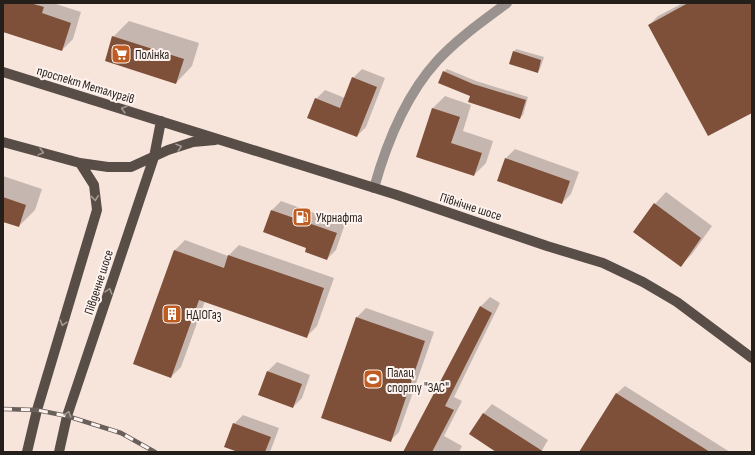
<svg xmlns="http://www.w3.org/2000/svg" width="755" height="455" viewBox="0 0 755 455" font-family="'Sofia Sans Condensed',sans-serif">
  <rect width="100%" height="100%" fill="#f7e5dc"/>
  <path fill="#0003" d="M3,3H53L81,12L73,39L62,50L3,31Z
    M683,3H752V112L649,25L658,16Z
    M129,21L199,43L192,66L176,83L113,37Z
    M516,49L544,57L540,69L537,72L514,52Z
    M362,69L385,78L366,127L357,136L316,99L325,90L345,98L353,78Z
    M447,69L476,81L528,97L523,115L520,118L471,95L444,72Z
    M445,96L471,105L463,131L493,141L486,163L474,175L418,156L433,108Z
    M515,149L579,172L571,194L562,203L506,158Z
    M3,176L42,189L35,210L19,226L3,221Z
    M666,192L712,226L692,254L681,265L655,204Z
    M281,201L345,224L336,250L327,259L307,248L265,232L272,210Z
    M185,240L228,256L239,245L334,278L317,326L307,336L205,301L181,367L171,377L175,250Z
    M490,297L500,303L454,397L462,401L444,436L462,446L459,452H404L481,306Z
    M366,308L434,332L399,432L390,441L322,417L357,317Z
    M277,362L310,375L302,398L293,407L268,371Z
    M625,386L730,452H580L617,393Z
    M492,404L548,440L541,452H498L470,434L484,413Z
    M243,415L279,428L270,452H241L234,424Z"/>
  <path fill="#7f5039" d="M3,3H30L44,7L42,13L71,23L62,51L3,32Z
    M688,3H752V113L708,136L648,25Z
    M112,36L184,59L176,84L105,61Z
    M513,51L541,60L538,73L509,64Z
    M443,71L473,84L526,100L520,119L468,102L470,96L438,83Z
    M352,77L377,87L357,137L307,118L315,98L340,108Z
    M432,108L460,117L451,143L482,153L474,176L416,157Z
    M505,158L570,181L562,204L497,181Z
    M3,197L26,205L19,227L3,222Z
    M654,203L701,238L681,267L633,232Z
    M271,210L337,233L327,260L305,252L306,248L263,232Z
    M174,250L224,268L228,255L324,288L307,338L199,300L171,378L133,364Z
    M480,306L492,313L445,406L454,410L432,452H403Z
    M356,317L425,341L391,442L321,418Z
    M267,371L302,384L293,408L258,395Z
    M616,393L710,452H579Z
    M483,413L544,452H496L469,434Z
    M233,423L271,437L265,452H238L224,447Z"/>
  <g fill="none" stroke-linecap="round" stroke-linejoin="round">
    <path stroke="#9a928f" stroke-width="10" d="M374,188C386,145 406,95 437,61C457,39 483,21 507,3"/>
    <path stroke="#594d47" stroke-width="10" d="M3,72L397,195L547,246L603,263L643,282L677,302L752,358
      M3,142L80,163L108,167H131L168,150L193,142L215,140
      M27,452L37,410L97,210L94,185L80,163
      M59,452L67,416L154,157L161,121"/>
    <defs>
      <path id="rail" d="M3,409L37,410L67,416L121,433L155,452"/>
    </defs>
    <use href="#rail" stroke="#6a605b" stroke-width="4.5"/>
    <use href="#rail" stroke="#fef3ee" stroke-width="3" stroke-dasharray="9" stroke-linecap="butt"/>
  </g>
  <defs><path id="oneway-chevron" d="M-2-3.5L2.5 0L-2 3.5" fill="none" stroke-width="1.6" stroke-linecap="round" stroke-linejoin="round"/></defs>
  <g stroke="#a39892">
    <use href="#oneway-chevron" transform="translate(124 109) rotate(-163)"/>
    <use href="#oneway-chevron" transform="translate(179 147) rotate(-18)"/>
    <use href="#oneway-chevron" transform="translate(41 152) rotate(15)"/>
    <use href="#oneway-chevron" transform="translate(95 198) rotate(84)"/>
    <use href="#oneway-chevron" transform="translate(109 291) rotate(-72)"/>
    <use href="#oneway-chevron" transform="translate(63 323) rotate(107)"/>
    <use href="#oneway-chevron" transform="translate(68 414) rotate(-73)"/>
  </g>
  <defs>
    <symbol id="supermarket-square" viewBox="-11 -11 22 22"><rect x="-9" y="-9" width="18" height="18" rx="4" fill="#be5c22" stroke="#fef3ee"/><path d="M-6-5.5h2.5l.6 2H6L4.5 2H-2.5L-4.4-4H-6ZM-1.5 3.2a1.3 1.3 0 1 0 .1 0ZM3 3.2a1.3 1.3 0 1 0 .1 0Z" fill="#fff"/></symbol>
    <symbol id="fuel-square" viewBox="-11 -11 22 22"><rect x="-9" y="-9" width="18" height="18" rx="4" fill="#be5c22" stroke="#fef3ee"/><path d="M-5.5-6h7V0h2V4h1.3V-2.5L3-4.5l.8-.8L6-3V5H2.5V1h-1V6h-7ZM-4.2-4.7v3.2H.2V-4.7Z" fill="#fff"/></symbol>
    <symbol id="building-square" viewBox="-11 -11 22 22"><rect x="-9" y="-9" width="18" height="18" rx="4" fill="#be5c22" stroke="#fef3ee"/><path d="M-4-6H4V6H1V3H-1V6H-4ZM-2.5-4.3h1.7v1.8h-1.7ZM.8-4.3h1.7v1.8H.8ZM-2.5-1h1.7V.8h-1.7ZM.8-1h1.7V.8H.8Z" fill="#fff"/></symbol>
    <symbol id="stadium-square" viewBox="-11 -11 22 22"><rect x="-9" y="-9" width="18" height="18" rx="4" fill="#be5c22" stroke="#fef3ee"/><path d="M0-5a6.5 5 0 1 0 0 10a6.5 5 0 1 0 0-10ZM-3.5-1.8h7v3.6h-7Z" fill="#fff"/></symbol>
  </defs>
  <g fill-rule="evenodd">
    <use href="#supermarket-square" x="110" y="43" width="22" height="22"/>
    <use href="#fuel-square" x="291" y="206" width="22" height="22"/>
    <use href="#building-square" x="161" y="303" width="22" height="22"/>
    <use href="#stadium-square" x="362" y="368" width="22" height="22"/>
  </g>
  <g text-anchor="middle" stroke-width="4" stroke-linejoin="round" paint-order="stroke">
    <g font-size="13" fill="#251f1c" stroke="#fef3ee" text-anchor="start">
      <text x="135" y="59">Полінка</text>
      <text x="316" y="222">Укрнафта</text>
      <text x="186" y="319">НДІОГаз</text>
      <text x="387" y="377">Палац<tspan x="387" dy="15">спорту "ЗАС"</tspan></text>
    </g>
    <g font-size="13" fill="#251f1c" stroke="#fef3ee">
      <text transform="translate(86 84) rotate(17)" y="5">проспект Металургів</text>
      <text transform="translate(471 206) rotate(18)" y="5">Північне шосе</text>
      <text transform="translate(98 282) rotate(-72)" y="5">Південне шосе</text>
    </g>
  </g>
  <rect width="755" height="455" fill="none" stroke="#251f1c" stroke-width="8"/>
</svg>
